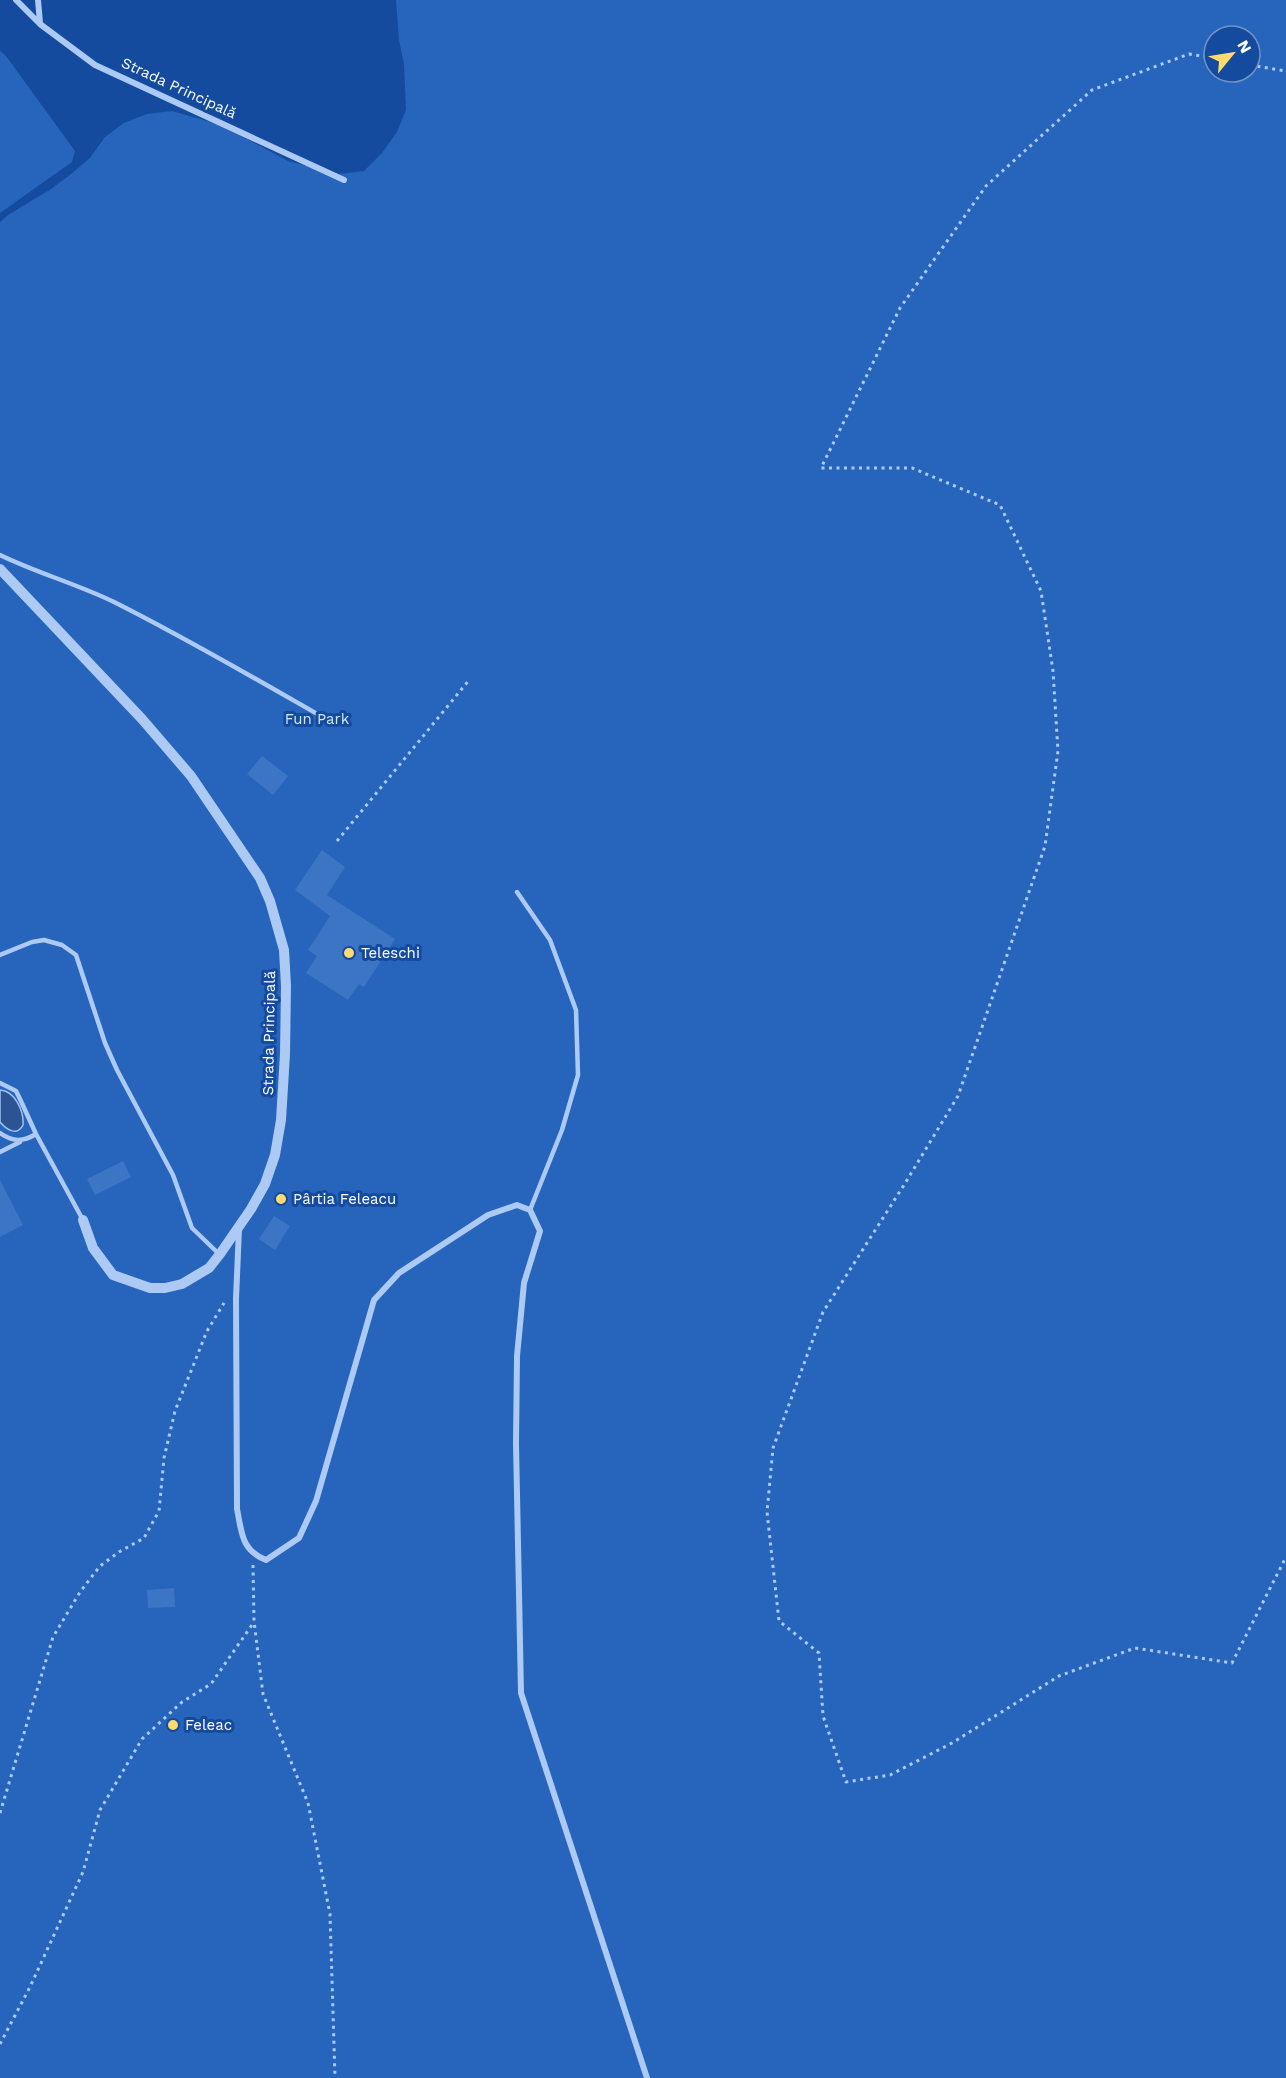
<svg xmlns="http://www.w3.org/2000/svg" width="1286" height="2078" viewBox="0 0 1286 2078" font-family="'Work Sans',sans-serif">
  <rect width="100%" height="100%" fill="#144b9e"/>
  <path fill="#2765bc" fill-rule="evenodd" d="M396,0H1286V2078H0V222L8,215L51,189L71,174L90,158L105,137L124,123L147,114L172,111L221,125L288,161L339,174L364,171L382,153L397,132L406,110L404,64L399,40ZM1214,36H1250V72H1214Z
    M0,51L6,56L75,151L72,162L0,213Z"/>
  <path fill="#2c5492" stroke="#9ec4f6" stroke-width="1.5" d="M0,1090C15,1091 24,1111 23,1125C17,1137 6,1129 0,1122Z"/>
  <path fill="#3d75c5" d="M262,756L288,776L273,795L247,774Z
    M322,850L345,867L327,895L395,939L364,987L359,984L348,1000L306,973L317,956L308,950L330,916L295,890Z
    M123,1161L131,1177L95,1195L87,1179Z
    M0,1180L23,1225L0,1237Z
    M274,1216L290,1226L275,1250L259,1239Z
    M174,1588L175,1607L148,1608L147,1590Z"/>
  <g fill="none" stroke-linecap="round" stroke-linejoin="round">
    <path stroke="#accaf4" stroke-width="3" stroke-dasharray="3 4.5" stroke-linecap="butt" d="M1214,58L1189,54L1092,90L986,186L900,308L821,468H912L1000,505L1041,591L1053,671L1058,751L1045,846L958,1096L904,1185L823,1312L773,1448L767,1512L779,1621L819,1653L823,1716L846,1782L890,1775L952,1743L1059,1676L1135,1648L1232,1663L1286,1557
      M1250,65L1286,71
      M337,841L470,679
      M253,1565L254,1621L263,1694L308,1803L330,1914L335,2078
      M0,1813L53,1637L80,1592L100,1566L119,1552L144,1538L159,1511L164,1458L175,1411L207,1331L224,1303
      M0,2044L30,1987L83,1872L100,1810L142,1739L182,1702L211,1684L254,1622"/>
    <path stroke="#accaf4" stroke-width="4.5" d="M0,555C37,573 77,584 114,602C188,639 261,682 333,723
      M517,892L550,940L576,1010L578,1075L562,1130L530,1210
      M0,955L32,942L44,940L62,945L76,955L105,1043L117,1070L173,1175L192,1228L218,1253
      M0,1083L16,1091L20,1099L36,1134L83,1220
      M0,1133C13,1142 23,1142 36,1134
      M0,1152L20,1142"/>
    <path stroke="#accaf4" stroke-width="6" d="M16,0L40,24L95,65L344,180
      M38,0L40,23
      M239,1229L236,1299L237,1509C242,1533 241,1550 266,1560L299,1538L316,1501L374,1300L399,1273L488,1215L517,1205L530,1210L540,1231L524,1283L517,1356L516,1444L521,1693L647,2078"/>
    <path stroke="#accaf4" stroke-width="10" d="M0,569L142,719L191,776L260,878L270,901L284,950L286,986L285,1054L281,1120L275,1155L265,1184L251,1209L220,1254L209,1268L182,1284L165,1288H150L113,1275L93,1248L83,1220"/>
  </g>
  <g fill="#ffda6e" stroke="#144b9e" stroke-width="2">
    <circle cx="349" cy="953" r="6"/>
    <circle cx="281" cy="1199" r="6"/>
    <circle cx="173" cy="1725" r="6"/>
  </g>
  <g text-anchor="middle" stroke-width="6" stroke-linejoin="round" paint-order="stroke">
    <g font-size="15" fill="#fff" stroke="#144b9e">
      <text transform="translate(179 88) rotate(25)" y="5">Strada Principală</text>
      <text transform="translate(269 1033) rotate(-89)" y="5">Strada Principală</text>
    </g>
    <g font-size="15" fill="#d4e5fd" stroke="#144b9e">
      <text x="317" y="724">Fun Park</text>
    </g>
    <g font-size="15" fill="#fff" stroke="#144b9e" text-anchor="start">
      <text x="361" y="958">Teleschi</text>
      <text x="293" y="1204">Pârtia Feleacu</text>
      <text x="185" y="1730">Feleac</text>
    </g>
  </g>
  <g transform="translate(1232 54) rotate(60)"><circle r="28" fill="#144b9e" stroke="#7293c5" stroke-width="1.5"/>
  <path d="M0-4.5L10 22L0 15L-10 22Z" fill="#ffda6e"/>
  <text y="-9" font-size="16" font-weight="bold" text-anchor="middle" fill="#ffffff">N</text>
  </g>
</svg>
